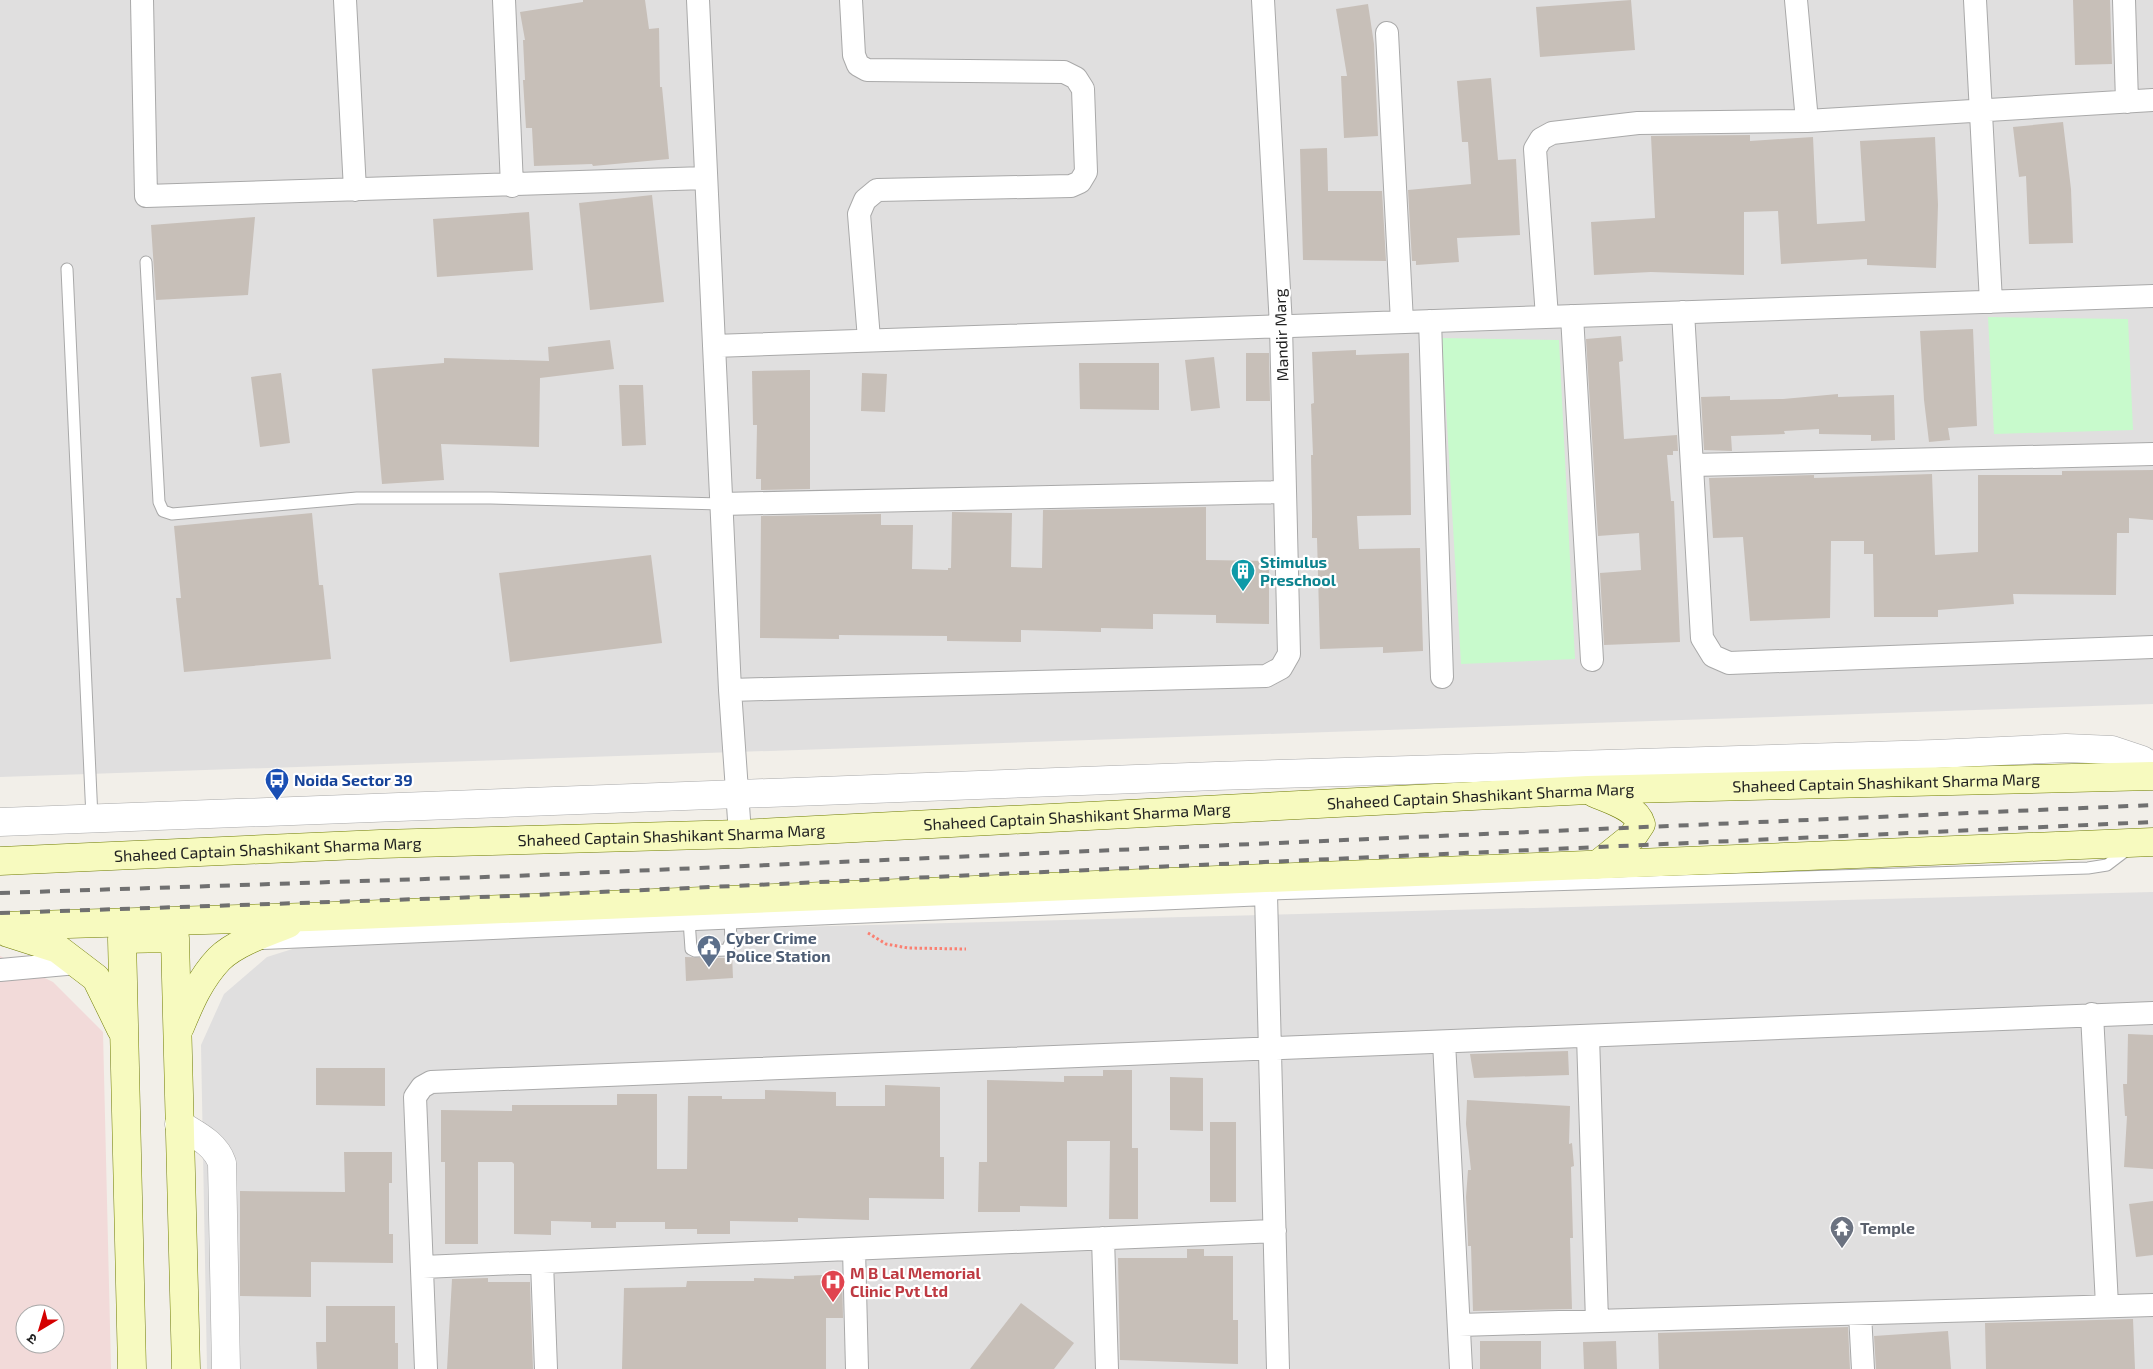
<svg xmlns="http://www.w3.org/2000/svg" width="2153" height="1369" viewBox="0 0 2153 1369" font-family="'Exo 2','Noto Sans Devanagari',sans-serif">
  <rect width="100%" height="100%" fill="#f2efe9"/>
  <path fill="#e0dfdf" d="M0,0H2153V704L0,777Z
    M2153,892V1369H207L201,1045L224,994L267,957L324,939Z"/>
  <path fill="#f2dad9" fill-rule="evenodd" d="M0,956L53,982L103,1032L111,1369H0ZM25,1314H55V1344H25Z"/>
  <path fill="#c8facc" d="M1988,317L2128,319L2133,430L1994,434Z
    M1442,338L1559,340L1575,659L1461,664Z"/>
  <path fill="#c7bfb8" d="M583,0H645L649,29L659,28L660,87H662L669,159L593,166L592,164L534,166L532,128H526L523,80H525L523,40H525L520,12L583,2Z
    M1631,0L1635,50L1540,57L1536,7Z
    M2073,0H2110L2112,64L2075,65Z
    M1368,4L1374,44L1378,136L1344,138L1341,76H1347L1336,9Z
    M1491,78L1498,160L1516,159L1520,235L1457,238L1459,262L1416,265V261H1412L1408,190L1471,184L1468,142H1462L1457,81Z
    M2063,122L2071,189L2073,243L2029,244L2026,176L2019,177L2013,127Z
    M1750,135V141L1813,137L1817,224L1865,221L1860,141L1935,137L1938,205L1936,268L1867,265V259L1781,264L1778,211L1744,212V275L1651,272L1594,275L1591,222L1655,218L1651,136Z
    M1327,148L1328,191H1382L1386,261L1303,260L1300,149Z
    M652,195L664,302L590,310L579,203Z
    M529,212L533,270L437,277L433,219Z
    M255,217L248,295L156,300L151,225Z
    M1973,329L1977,426L1948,428L1950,440L1929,442L1924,400L1920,331Z
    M1621,336L1623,361L1619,362L1624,439L1677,435L1678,451H1673V455H1667L1671,501H1674L1680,642L1604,645L1600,573L1641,570L1639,533L1598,536L1586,339Z
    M610,340L614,369L540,378L539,447L441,444L444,480L382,484L372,369L444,363V358L549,361L548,347Z
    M1356,350V355L1409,353L1411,515L1357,516L1359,549L1420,548L1423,651L1383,653V647L1320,649L1317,538H1312V516L1311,455H1313L1311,404L1314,403L1312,352Z
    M1246,353H1269L1270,401H1246Z
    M1214,357L1220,408L1191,411L1185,360Z
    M1079,363H1159V410L1080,409Z
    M810,370V489L761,490V479H756L757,425H753L752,371Z
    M281,373L290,443L260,447L251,377Z
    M862,373L887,374L885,412L861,411Z
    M619,385H643L646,445L622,446Z
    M1838,394V397L1894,395L1895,440L1871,441V435L1819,434V429L1784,431L1785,434L1731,436L1732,451L1704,450L1701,397L1730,396V400L1783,399Z
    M2153,470V520L2129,518V533H2117L2116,595L2013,594L2014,604L1938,610V617H1874L1873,554H1864V541H1831L1830,618L1750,621L1743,537L1713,538L1709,478L1814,475V478L1932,474L1935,555L1978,552V475H2062V471Z
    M1206,507V560L1269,561V624L1216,623V615L1153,614V629L1101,628V632L1021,630V642L947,641V636L839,635V639L760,638L761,516L881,514V525H913L912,569L948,570V568H951L952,512L1012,513L1011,567L1042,568L1043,510Z
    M312,513L319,585H323L331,659L184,672L176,598H181L174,526Z
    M651,555L662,643L510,662L499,573Z
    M732,955L733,978L686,981L685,957L727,958Z
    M2128,1034L2153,1035V1169L2124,1167L2127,1116H2125L2123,1084H2127Z
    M1568,1051L1569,1075L1474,1078L1470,1054Z
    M316,1068H385V1106L316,1105Z
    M1103,1070H1132V1148H1138V1219H1109L1110,1141H1067V1207L1020,1206V1212H978L979,1162H987V1080L1064,1082V1076H1103Z
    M1170,1077L1203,1078V1131L1170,1130Z
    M885,1085L940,1087V1157H944V1199L869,1198V1220L798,1218V1222L730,1221V1234H697V1229H665V1222H616V1228H591V1222L551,1221V1235L514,1234V1164L512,1162H478V1244H445V1162H441V1110L512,1111V1105H617V1094H657V1169H687L688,1096H722V1099H765V1090L836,1092V1106H885Z
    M1467,1100L1570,1106L1569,1144L1572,1143L1574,1166L1571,1167L1573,1238H1570L1572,1309L1473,1311L1471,1246H1468V1241L1466,1197L1468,1170H1471L1466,1124Z
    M1210,1122H1236V1202H1210Z
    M344,1152H392V1183H389V1234H393V1263L311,1262V1297L240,1296V1191L345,1192Z
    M2153,1201V1255L2136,1257L2129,1204Z
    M1187,1249H1204V1256H1233V1320H1238V1364L1120,1360L1118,1258H1187Z
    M823,1275H842L843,1318H826V1369H622L624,1288L686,1287L687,1281H754V1278L794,1279V1276Z
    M488,1278V1282H530L533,1369H447L452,1279Z
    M1021,1303L1074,1343L1054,1369H970Z
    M326,1306H395V1343H398V1369H317L316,1342H326Z
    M2133,1319L2135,1369H1986L1985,1323Z
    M1848,1327L1850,1369H1659L1658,1333Z
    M1948,1331L1951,1369H1876L1874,1336Z
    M1480,1341H1541V1369H1480Z
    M1616,1341L1617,1369H1584L1583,1342Z"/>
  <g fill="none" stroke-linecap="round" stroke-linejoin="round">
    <defs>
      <path id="service" d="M146,262L159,502L163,511L172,514L357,498H491L721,504
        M67,269L92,818
        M1266,890V894L2088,868L2107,865L2128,849
        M689,920L691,949L695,951L727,950L731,941L730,918"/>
      <path id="minor" d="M142,0L146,196L706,178
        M345,0L355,190
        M504,0L512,186
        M698,0L730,690L740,834
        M851,0L854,55L858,65L867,70L1064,72L1076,78L1083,89L1086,172L1080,182L1071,186L877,190L865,200L859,214L869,339
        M1796,0L1807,121
        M1975,0L1991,302
        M2124,0L2127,102
        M1387,33L1402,322
        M1683,312L1702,638L1713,656L1729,663L2153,647
        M1572,316L1592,660
        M1547,317L1535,149L1541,139L1552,133L1638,123L1807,121L2153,100
        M1430,321L1442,677
        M714,346L2153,296
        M1692,465L2153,454
        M721,504L1285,492
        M730,690L1266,676L1281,668L1289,654L1281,326L1263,0
        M263,938L1266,894L1278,1369
        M0,970L77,963
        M2092,1014L2107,1305
        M1588,1036L1597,1321
        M1444,1042L1461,1369
        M1103,1238L1107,1369
        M854,1249L857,1369
        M542,1262L546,1369
        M423,1267L1275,1231
        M1860,1314L1863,1369
        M1459,1325L2153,1305
        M426,1369L415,1097L422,1087L431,1082L2153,1013"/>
      <path id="tertiary" d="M0,822L1216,776L1935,754L2066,748L2112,750L2142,760L2153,767
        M179,1124C196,1135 215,1143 222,1163L226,1369"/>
      <g id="secondary">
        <path d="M1594,793C1610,800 1636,807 1641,824L1633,836L1597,865"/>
        <path id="s1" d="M0,861L380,844L740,834L1588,790L2153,776"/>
        <path d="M0,926L309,917L2153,842"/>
        <path d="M8,933L58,949L96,978L121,1029"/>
        <path d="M180,1027C190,1003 200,979 219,959C235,943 267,932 288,924"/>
        <path d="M132,1369L122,939L175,938L186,1369"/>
      </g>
    </defs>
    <use href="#service" stroke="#a9a9a9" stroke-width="13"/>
    <use href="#minor" stroke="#a9a9a9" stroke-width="24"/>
    <use href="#tertiary" stroke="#a9a9a9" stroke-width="29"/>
    <use href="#secondary" stroke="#707d05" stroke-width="29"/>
    <path stroke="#fa8072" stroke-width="3" stroke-dasharray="2.5 2.5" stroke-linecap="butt" d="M868,933L886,944L908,948L966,949"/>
    <use href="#service" stroke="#fff" stroke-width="11"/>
    <use href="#minor" stroke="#fff" stroke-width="22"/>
    <use href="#tertiary" stroke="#fff" stroke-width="28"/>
    <use href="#secondary" stroke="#f7fabf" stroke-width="28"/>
    <path stroke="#707070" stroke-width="4" stroke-dasharray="10 10" stroke-linecap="butt" d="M0,893L515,876L2153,805
      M0,913L511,896L2153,822"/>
  </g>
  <defs>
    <symbol id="building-pin" viewBox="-11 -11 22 30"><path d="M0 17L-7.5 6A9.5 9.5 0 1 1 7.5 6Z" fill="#0f9aa8" stroke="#fff"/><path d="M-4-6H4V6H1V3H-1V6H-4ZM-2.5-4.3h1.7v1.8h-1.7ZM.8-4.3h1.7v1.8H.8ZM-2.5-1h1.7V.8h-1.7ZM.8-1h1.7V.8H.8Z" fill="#fff"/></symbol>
    <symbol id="bus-pin" viewBox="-11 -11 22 30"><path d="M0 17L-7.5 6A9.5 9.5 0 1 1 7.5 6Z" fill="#1a4fb4" stroke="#fff"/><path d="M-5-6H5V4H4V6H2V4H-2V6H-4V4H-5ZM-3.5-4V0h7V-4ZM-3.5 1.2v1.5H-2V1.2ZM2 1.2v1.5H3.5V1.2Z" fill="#fff"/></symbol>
    <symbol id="civic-pin" viewBox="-11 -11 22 30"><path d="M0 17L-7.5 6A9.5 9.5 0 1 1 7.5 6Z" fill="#5c6f8a" stroke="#fff"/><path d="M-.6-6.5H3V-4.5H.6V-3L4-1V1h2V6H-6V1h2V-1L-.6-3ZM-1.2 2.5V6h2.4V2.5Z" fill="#fff"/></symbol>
    <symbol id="temple-pin" viewBox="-11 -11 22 30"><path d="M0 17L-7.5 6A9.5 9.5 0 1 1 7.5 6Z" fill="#6b7280" stroke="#fff"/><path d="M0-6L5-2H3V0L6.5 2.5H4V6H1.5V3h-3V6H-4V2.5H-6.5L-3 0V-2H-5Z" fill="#fff"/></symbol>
    <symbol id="hospital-pin" viewBox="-11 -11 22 30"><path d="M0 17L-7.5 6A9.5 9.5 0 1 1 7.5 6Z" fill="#e0444e" stroke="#fff"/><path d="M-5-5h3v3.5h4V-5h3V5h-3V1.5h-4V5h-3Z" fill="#fff"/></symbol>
  </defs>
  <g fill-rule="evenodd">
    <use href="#building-pin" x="1229" y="557" width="28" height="38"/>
    <use href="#bus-pin" x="263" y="766" width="28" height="38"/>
    <use href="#civic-pin" x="695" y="933" width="28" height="38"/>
    <use href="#temple-pin" x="1828" y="1214" width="28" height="38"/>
    <use href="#hospital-pin" x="819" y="1268" width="28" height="38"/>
  </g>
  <g text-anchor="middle" stroke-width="4.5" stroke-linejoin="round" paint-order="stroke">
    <g font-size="16" fill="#222" stroke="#fff">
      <text transform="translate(1281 335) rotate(-92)" y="6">Mandir Marg</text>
      <text dy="6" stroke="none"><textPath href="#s1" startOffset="1888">Shaheed Captain Shashikant Sharma Marg</textPath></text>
      <text dy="6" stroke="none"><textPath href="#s1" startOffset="1482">Shaheed Captain Shashikant Sharma Marg</textPath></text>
      <text dy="6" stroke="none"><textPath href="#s1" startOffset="1078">Shaheed Captain Shashikant Sharma Marg</textPath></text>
      <text dy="6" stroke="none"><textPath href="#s1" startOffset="672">Shaheed Captain Shashikant Sharma Marg</textPath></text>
      <text dy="6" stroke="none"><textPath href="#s1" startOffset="268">Shaheed Captain Shashikant Sharma Marg</textPath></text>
    </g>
    <g font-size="16" font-weight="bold" fill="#0d838f" stroke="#fff" text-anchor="start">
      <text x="1260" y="568">Stimulus<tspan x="1260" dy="18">Preschool</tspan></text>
    </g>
    <g font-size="16" font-weight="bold" fill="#164399" stroke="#fff" text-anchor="start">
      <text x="294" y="786">Noida Sector 39</text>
    </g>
    <g font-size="16" font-weight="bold" fill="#4e5e75" stroke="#fff" text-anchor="start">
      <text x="726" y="944">Cyber Crime<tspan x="726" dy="18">Police Station</tspan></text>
    </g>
    <g font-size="16" font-weight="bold" fill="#5b616d" stroke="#fff" text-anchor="start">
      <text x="1860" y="1234">Temple</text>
    </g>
    <g font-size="16" font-weight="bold" fill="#be3a42" stroke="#fff" text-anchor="start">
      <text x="850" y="1279">M B Lal Memorial<tspan x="850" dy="18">Clinic Pvt Ltd</tspan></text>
    </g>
  </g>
  <g transform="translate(40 1329) rotate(218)"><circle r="24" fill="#ffffff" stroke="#a7a7a7"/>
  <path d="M0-4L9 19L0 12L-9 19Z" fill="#d40000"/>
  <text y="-8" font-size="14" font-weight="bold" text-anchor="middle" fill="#222222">उ</text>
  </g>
</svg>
